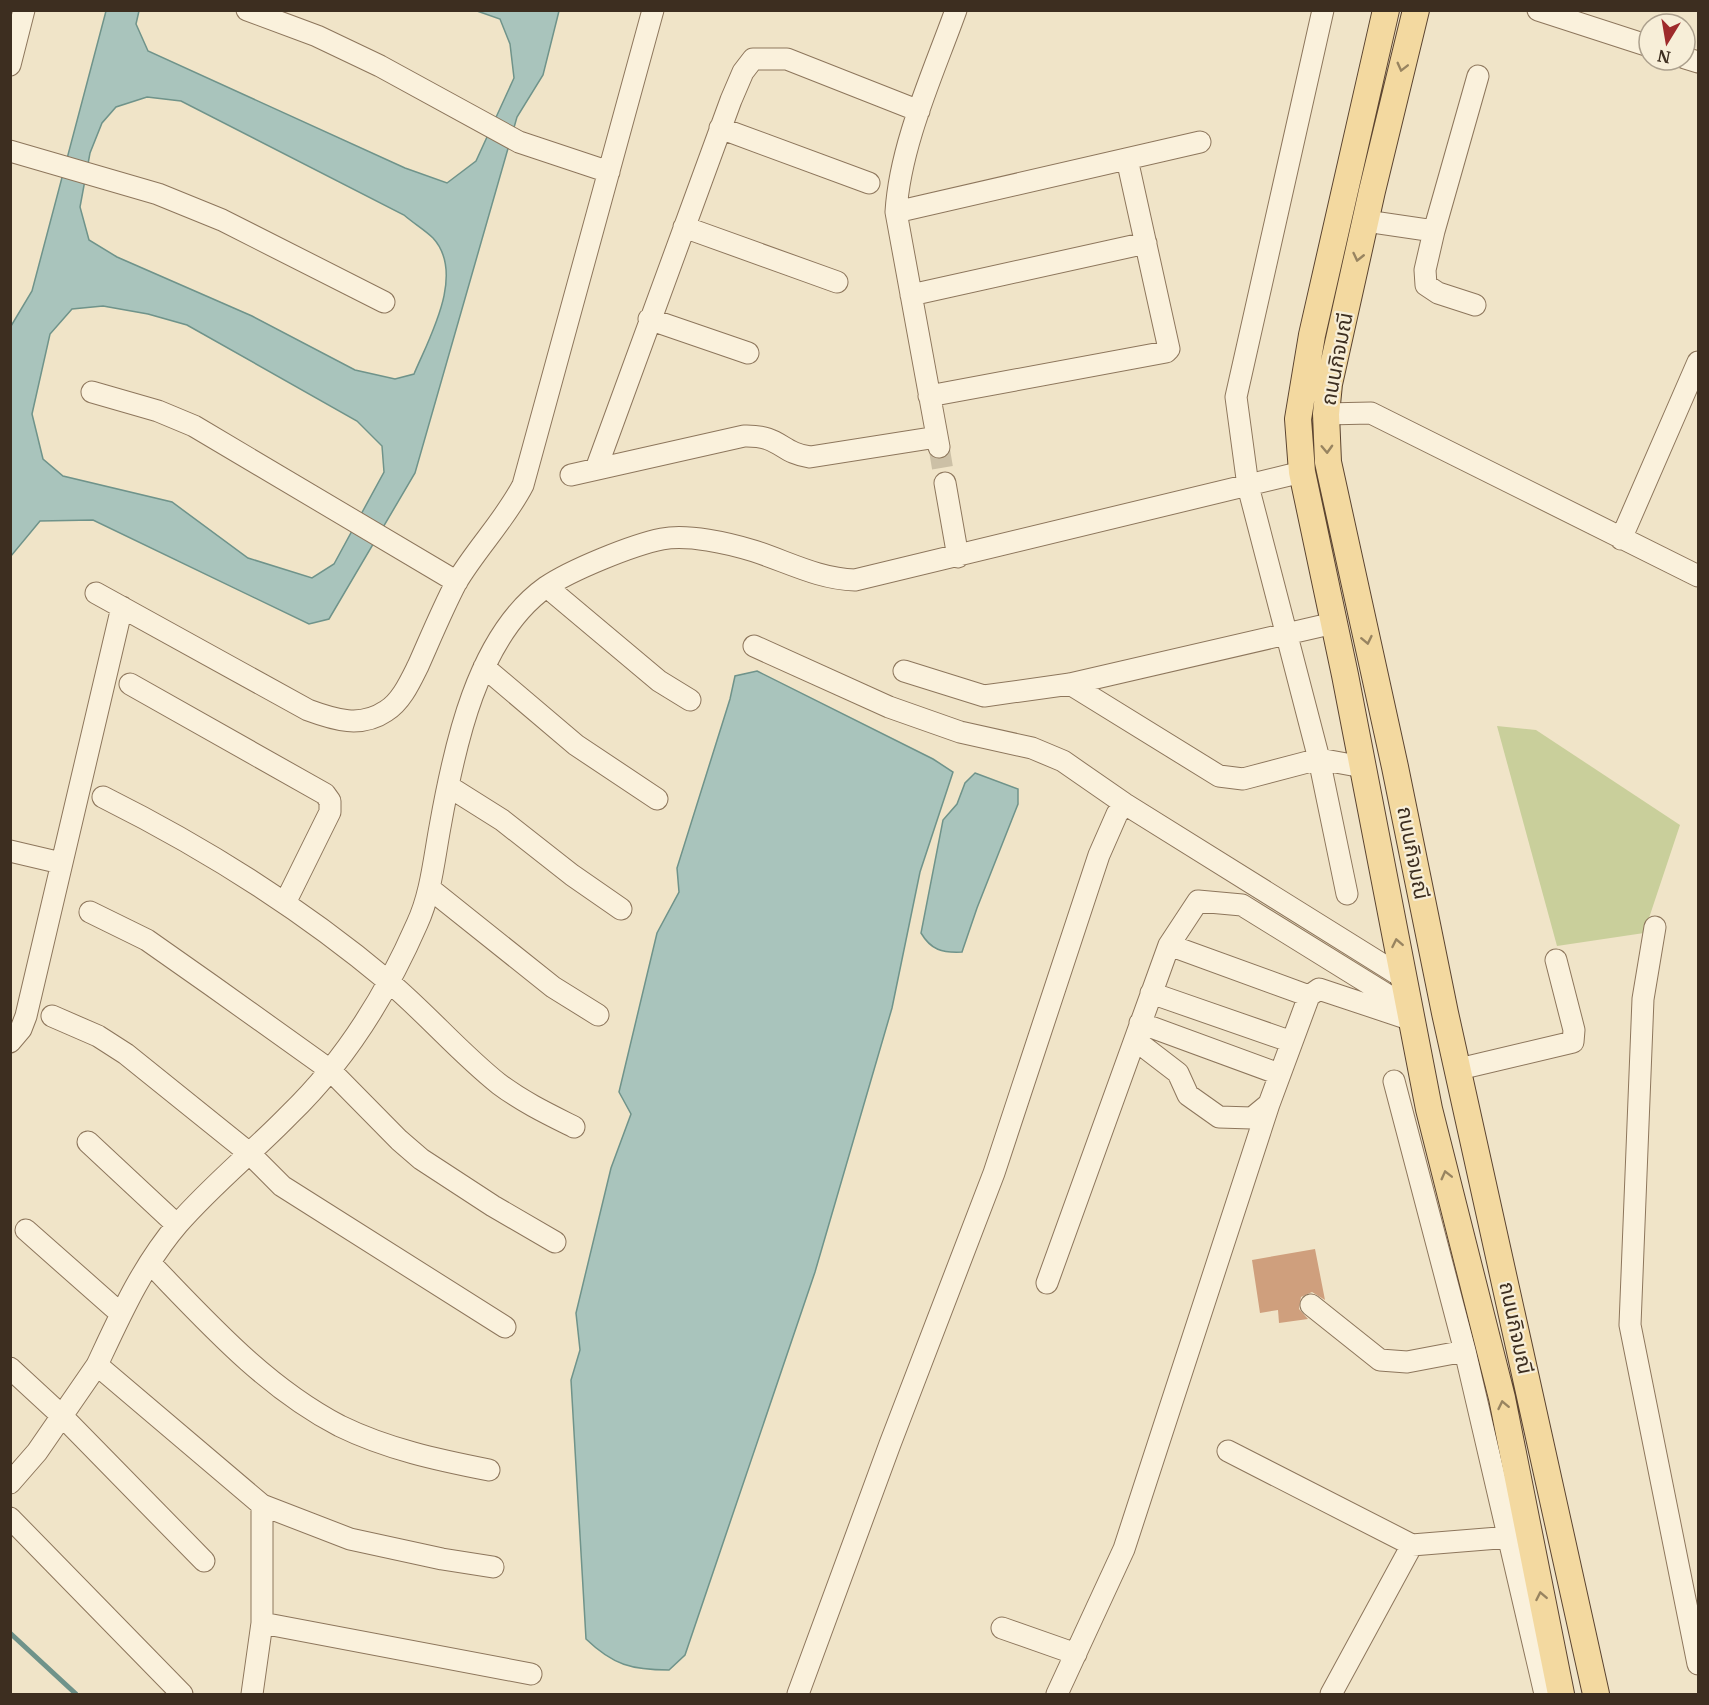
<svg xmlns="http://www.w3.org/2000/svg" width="1709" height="1705" viewBox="0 0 1709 1705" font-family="Merriweather,'Noto Sans Thai',serif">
  <rect width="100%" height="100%" fill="#f0e4c8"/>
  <path fill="#c9cf9b" d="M1497,726L1536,730L1680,825L1644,933L1557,946Z"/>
  <path fill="#a9c4bc" stroke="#6f938a" stroke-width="1.5" fill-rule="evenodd" d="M106,11H139L136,24L148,51L405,168L447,183L476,161L514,78L510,44L500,19L477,11H559L543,75L517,117L415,473L329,619L309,624L93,520L40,521L11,556V326L32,291ZM147,97L181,101L404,215C413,223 425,230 433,238C466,274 429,338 414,374L395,379L355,370L252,316L117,257L89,240L80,207L90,153L102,123L116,107ZM103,306L148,314L187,325L357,421L382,446L384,472L334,564L312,578L248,558L172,502L63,476L43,459L32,414L50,334L72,309Z
    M757,671L933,759L953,772L920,872L892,1008L815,1272L685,1655L669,1670C632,1670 613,1665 586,1639L571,1380L580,1350L576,1313L611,1168L631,1114L619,1092L657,933L679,892L677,868L730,699L735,676Z
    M975,773L1018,789V804L977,908L962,952C942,953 931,950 921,933L943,820L957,804L965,783Z"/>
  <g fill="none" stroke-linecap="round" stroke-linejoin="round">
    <path stroke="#6f938a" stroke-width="5" d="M10,1633L76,1694"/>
  </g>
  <path fill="#cf9f7d" d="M1315,1249L1325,1300L1312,1292L1301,1297L1299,1309L1308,1319L1279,1323L1278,1310L1260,1313L1252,1260Z"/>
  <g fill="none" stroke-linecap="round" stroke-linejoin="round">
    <path stroke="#ccc0a6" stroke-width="21" stroke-dasharray="21 10" stroke-linecap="butt" d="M939,447L945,483"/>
    <defs>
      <path id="minor" d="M247,10L317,36L380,66L519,142L609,172
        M1323,10L1236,397L1248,486L1319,759L1347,894
        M1538,10L1649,46
        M1685,58L1698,62
        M10,65L24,10
        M720,128L869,183
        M10,151L158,194L222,220L384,302
        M896,212L1200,142
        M1366,221L1434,231L1478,76
        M684,227L837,282
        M1434,231L1425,270L1426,285L1438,293L1475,305
        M911,295L1146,243
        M649,319L748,353
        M92,392L158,411L194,426L457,582
        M929,396L1166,352L1169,349L1127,159
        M1326,414L1371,413L1698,576
        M939,447L896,212C900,145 933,74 956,10
        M596,469L731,100L743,72L753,59H787L919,111
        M571,475L744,436C781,435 780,453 810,457L937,437
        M945,483L958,557
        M1621,539L1698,362
        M547,587L659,681L690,700
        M96,593L308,710C335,720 361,728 386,711C401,702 410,682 418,666C430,639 442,610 456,583C476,549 505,520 523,485L653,10
        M754,646L889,707L960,732L1032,748L1063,761L1125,804L1404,978
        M484,667L576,745L657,799
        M904,671L984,696L1070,684L1334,623
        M130,684L325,794L330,801V812L285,903
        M1070,684L1219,776L1243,779L1319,759L1363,767
        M448,786L502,820L572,875L621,909
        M103,797C205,848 301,908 389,982C427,1014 460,1053 499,1084C523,1102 548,1114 574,1127
        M10,851L61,863
        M429,888L553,987L598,1015
        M90,912L147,940L211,985L330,1070L399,1140L421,1159L493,1206L555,1242
        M1655,927L1643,999L1630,1325L1698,1664
        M1169,945L1309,996
        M1151,993L1292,1042
        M52,1016L98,1036L126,1054L249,1153L282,1186L505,1327
        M1140,1023L1279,1074
        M1135,1040L1178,1073L1188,1095L1219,1117L1252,1118L1269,1104
        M10,1042L21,1029L26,1016L122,607
        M1459,1069L1573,1042L1574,1030L1556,960
        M1394,1081L1465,1351L1545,1694
        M88,1142L177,1225
        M26,1230L121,1314
        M150,1263C208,1323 265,1387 340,1426C387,1449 438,1460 489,1470
        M1047,1283L1169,945L1198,901L1242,905L1389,996L1387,1011
        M1311,1305L1380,1360L1407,1362L1465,1351
        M10,1368L62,1416L204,1561
        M1228,1451L1412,1545L1523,1536
        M10,1483L37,1452L97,1365
        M262,1505L350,1539L442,1559L493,1567
        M10,1518L182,1694
        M262,1623L531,1674
        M1002,1628L1076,1654
        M252,1694L262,1623V1505L97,1365C120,1316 142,1266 178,1224C212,1185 253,1152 289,1115C345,1061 386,995 417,924C431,894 434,859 440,827C454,748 477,636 546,587C571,570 632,545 662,539C688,534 728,543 754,551C788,562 819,579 855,580L1302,472
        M798,1694L890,1444L994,1173L1099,855L1117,814L1125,804
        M1057,1694L1124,1549L1269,1104L1309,996L1319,989L1412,1020
        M1331,1694L1412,1545"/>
      <path id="major" d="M1386,10L1312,335L1298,419L1302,472L1345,675L1429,1109L1502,1398L1561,1694
        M1416,10L1372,191L1329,384L1326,414L1328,462L1395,767L1445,1013L1596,1694"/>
    </defs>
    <use href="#minor" stroke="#8d765c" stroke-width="23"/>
    <use href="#major" stroke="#5b4430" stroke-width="28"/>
    <use href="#minor" stroke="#faf1dc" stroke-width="21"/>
    <use href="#major" stroke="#f3d9a0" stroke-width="26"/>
  </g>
  <defs><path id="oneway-chevron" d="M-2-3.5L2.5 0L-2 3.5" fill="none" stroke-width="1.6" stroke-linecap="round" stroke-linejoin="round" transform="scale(1.5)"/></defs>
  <g stroke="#988460">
    <use href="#oneway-chevron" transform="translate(1402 67) rotate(104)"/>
    <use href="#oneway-chevron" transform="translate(1358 257) rotate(103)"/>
    <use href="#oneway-chevron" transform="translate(1327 449) rotate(88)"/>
    <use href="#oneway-chevron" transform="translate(1367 640) rotate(78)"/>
    <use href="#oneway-chevron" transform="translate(1397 943) rotate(-101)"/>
    <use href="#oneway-chevron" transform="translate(1446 1175) rotate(-104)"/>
    <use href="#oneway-chevron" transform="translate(1503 1405) rotate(-102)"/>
    <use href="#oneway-chevron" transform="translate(1541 1596) rotate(-101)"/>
  </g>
  <g text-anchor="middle" stroke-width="4.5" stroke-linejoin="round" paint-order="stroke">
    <g font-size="21" fill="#3d2e20" stroke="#f7eed8">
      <text transform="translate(1337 359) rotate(-79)" y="7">ถนนกิจมณี</text>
      <text transform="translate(1413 853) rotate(79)" y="7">ถนนกิจมณี</text>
      <text transform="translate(1516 1328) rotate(78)" y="7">ถนนกิจมณี</text>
    </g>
  </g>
  <rect width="1709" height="1705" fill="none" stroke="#3d2e20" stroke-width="24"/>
  <g transform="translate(1667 42) rotate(191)"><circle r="28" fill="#f7eed8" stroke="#ada18e" stroke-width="1.5"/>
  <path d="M0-4.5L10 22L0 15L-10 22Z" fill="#9e2a2b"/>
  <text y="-9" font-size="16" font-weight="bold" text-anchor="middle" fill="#3d2e20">N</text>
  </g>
</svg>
